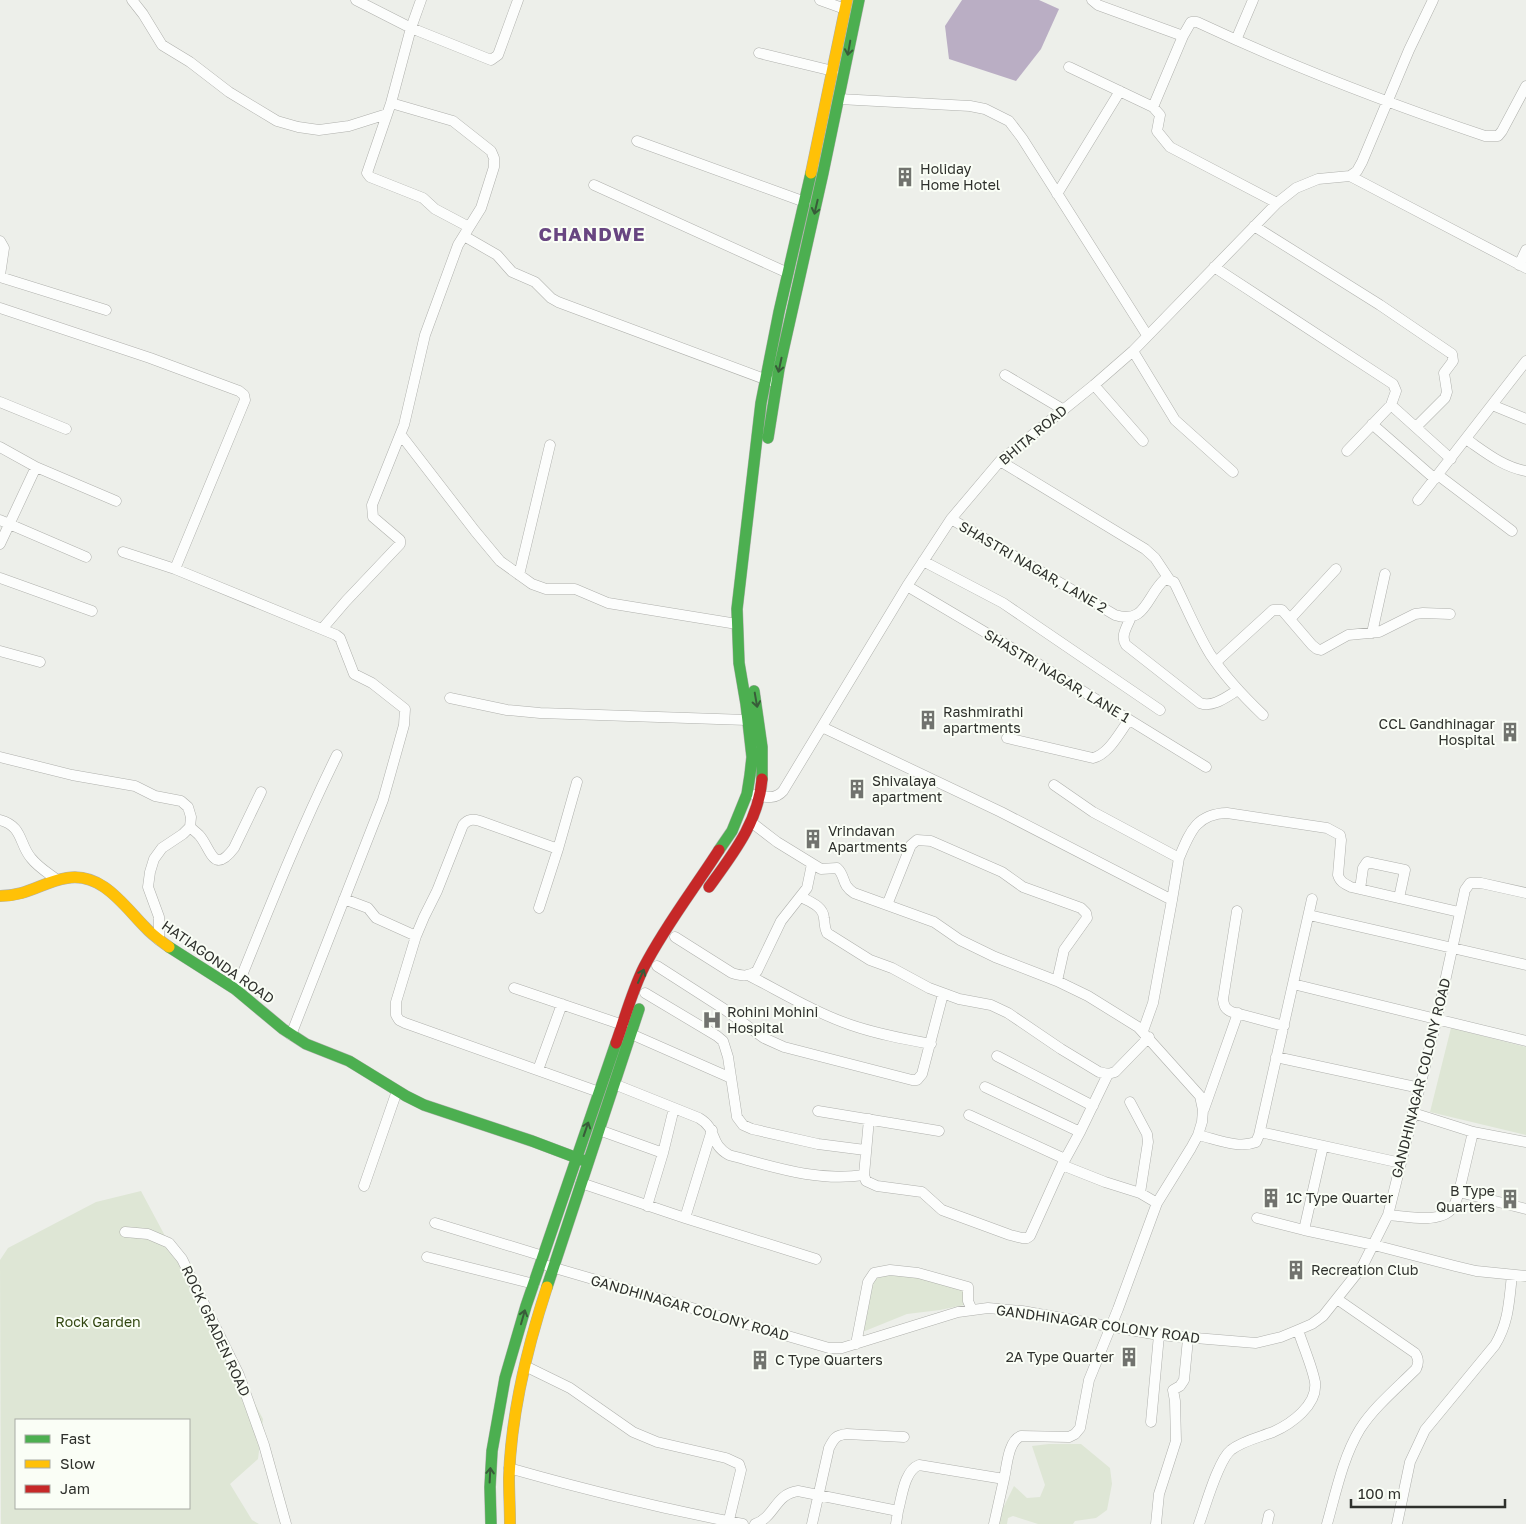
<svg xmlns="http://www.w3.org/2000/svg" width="1526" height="1524" viewBox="0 0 1526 1524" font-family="'Golos Text',sans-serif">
  <rect width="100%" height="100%" fill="#edefea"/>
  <path fill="#dee6d5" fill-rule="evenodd" d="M1451,1028L1526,1047V1135L1430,1112Z
    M141,1191L263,1419L258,1459L230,1484L252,1520L259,1524H1L0,1260L8,1248L96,1202ZM16,1420H189V1508H16Z
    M884,1275L918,1277L964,1291V1305L940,1310L907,1314L860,1333L870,1280Z
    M1049,1444H1081L1110,1468L1112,1484L1107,1510L1096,1518L1075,1521L1073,1524H1038L1013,1516L1008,1518L1007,1524H995L1014,1486L1027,1498L1040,1497L1045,1485L1032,1446Z"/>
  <path fill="#baaec4" d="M962,0H1039L1059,9L1041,49L1016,81L949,59L945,26Z"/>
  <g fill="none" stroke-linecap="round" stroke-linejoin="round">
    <defs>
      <path id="street" d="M132,0L143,14L162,45L190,62L229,92L277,121L298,127L319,130L349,126L387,114
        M356,0L411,28L491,60L498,55L518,0
        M421,0L411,28L391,103L367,173L370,177L423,198L435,209L469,227
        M820,0L845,9
        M1092,0L1098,5L1183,36
        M1236,40L1253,0
        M759,53L833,71
        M1069,67L1153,107
        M839,99L970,106L985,109L1009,121L1022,138L1147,335
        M637,141L805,202
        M1350,176L1526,268
        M1350,176L1357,171L1362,162L1409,50L1433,0
        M594,185L788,273
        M1057,194L1120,91
        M1277,203L1170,147L1157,131L1160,115L1153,107L1183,36L1191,22H1197C1291,66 1387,103 1485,136H1498L1502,131L1526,86
        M1254,226L1380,305L1452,354L1453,361L1444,373L1447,392L1445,398L1416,427
        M464,236L497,255L512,272L535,282L551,298L558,302L770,381
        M0,241L4,248L0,275
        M1519,265L1526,250
        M1214,267L1393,384L1396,391L1391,405L1347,451
        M0,277L106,310
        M0,308L150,358L239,391L244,395L245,400L175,569
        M1133,351L1175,420L1233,472
        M1005,375L1064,410
        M1094,385L1143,441
        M0,402L66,429
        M1391,405L1451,459
        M1492,405L1526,419
        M1372,424L1435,479
        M401,435L475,531L500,561L532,584L546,589H575L608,603L737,624
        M1466,439C1485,452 1503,467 1526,471
        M0,447L36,467L116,501
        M1000,461L1145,549L1155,558L1169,579
        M1438,475L1512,531
        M1418,500L1526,361
        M951,519L1115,615C1146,625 1146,596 1165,579L1174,582C1186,606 1196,631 1210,654C1225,677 1243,696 1263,715
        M0,520L86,557
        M0,544L36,467
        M123,552L175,569L336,635L340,638L354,674L372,683L405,709L404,725L383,800L291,1035
        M923,561L1003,603L1160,710
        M519,575L550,445
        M0,578L92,611
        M907,586L1032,660L1206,767
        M1131,617C1127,627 1120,636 1126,645L1200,703C1213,708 1226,697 1238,690
        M1290,619L1336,569
        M322,629L346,601L400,544V540L373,517L372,505L404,425L425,335L458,245L481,208L494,167V158L491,151L453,121L391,103
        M1372,633L1385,574
        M0,651L40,662
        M1216,662L1273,610H1282L1312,645L1317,649L1321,650L1348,635L1379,632L1415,614L1423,613L1450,614
        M450,698L507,710L540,713L747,720
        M822,727L1001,812L1172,900L1153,1003L1143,1031
        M1007,738L1093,758C1109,754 1119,733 1129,720
        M0,757L72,775L135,786L155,796L181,801L188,807L191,817L190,827L183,834L162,848L154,859L150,872L148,887L159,917V940
        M1054,785L1093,812L1179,858L1172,900
        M755,795C765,797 775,800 783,791L907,586L951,519L1000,461L1094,385L1133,351L1277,203L1296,188L1318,179L1350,176
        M0,820C23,826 19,844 31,858C38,867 48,873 56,879
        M751,822L777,842L821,869L837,868C846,876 841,885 854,893L934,922L960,940L995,957L1057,981L1088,996L1138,1027L1200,1096L1203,1110L1202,1122L1198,1135L1191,1148L1157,1203L1118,1309L1089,1380L1080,1428L1075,1434L1069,1437L1021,1436C1008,1441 1007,1466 1004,1479
        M190,827C193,830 196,832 199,835C211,848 213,876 234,848L261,792
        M558,849L480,821C473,819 468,819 463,825L437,891L424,917L416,936L396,1002V1015L399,1020L405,1023L599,1092
        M1179,858C1190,832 1196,814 1227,813L1327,828L1340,835L1341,840L1338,875C1340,882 1345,884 1351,887L1459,912
        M1360,889L1363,868L1367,862L1405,870L1399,898
        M801,897C810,902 823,906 824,918C825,924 824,927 827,933L870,960L892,968L929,988L959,999L991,1005L1008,1013L1061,1049L1099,1072L1108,1074L1115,1072L1149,1037
        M344,899L368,908L376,918L416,936
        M887,905L911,845L917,840L931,841L1002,872L1023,887L1081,908L1086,913L1087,918L1084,922L1064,950L1057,981
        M539,908L558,849L577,782
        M1237,911L1223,999C1224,1006 1225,1009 1232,1012L1284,1026
        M1309,915L1526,965
        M675,937L732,973C742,976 748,977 757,971L781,921L807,888L812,864
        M657,966L724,1009L764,1038L784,1047L912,1080H917L922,1074L943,994
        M750,976C783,993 816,1013 851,1025C877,1034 904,1039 931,1044
        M1293,984L1526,1041
        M514,988L623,1025
        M236,990C268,911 299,832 337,755
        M645,993L717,1036L723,1041L728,1057L737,1117L743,1125L752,1129L818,1144L865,1150
        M631,1034L731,1078
        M997,1056L1093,1106
        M1276,1057L1420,1088
        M538,1070L562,1004
        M614,1084L699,1118C719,1130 708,1143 729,1155C774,1167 817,1182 864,1175
        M985,1087L1080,1132
        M1130,1102L1147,1134L1148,1142L1140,1193
        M1204,1109L1238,1013
        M818,1111L939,1131
        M1413,1113L1473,1132L1526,1142
        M969,1115L1065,1159
        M869,1119L864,1175L866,1181L877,1186L922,1192L942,1210L1010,1235L1022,1238H1027L1030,1236L1062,1165L1105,1182L1140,1193L1157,1203
        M599,1130L663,1153
        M1260,1132L1401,1163
        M1473,1132L1459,1192L1526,1209
        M1198,1135C1216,1139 1238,1149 1256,1142L1259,1135L1312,899
        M1062,1165L1080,1132L1108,1074
        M581,1183L685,1218L816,1259
        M364,1186L397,1091
        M647,1206L663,1153L674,1108
        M1388,1215C1406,1216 1442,1225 1453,1207C1456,1203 1457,1197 1459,1192
        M685,1218L712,1130
        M1257,1218L1304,1230L1374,1245L1455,1266L1476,1271L1526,1276
        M435,1223L543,1256
        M1304,1230L1323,1146
        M125,1232L148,1234L169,1243L182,1259L239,1375L264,1445L286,1524
        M427,1257L534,1284
        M548,1266L829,1348H842L958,1312L988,1308L1022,1311L1159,1335L1256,1343L1281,1337L1298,1330L1312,1324L1323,1316L1362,1267L1388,1215L1437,1018L1465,890L1470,883H1481L1526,893
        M856,1344L868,1282L874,1273L890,1270L918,1273L968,1287V1301L972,1310
        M525,1366L570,1388L633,1432L657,1442L726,1458L739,1464L741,1470L728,1524
        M1151,1422L1159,1335
        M509,1468C586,1490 664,1509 743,1524
        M898,1511C902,1497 904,1471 919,1465L1004,1479L994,1524
        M755,1524C775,1517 775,1494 798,1491L898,1511L896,1524
        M812,1524L829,1448C834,1438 836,1435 847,1434L904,1437
        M1156,1524L1159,1494L1176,1441L1175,1401L1173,1390L1180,1386L1184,1380L1188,1339
        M1199,1524C1205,1508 1218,1460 1231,1450C1242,1441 1260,1437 1273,1432C1291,1424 1318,1405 1315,1382C1312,1366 1303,1346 1298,1330
        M1267,1524L1269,1515
        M1327,1524C1336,1492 1343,1457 1360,1429C1374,1407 1397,1388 1416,1369C1419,1363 1419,1359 1415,1353L1337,1299
        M1397,1524L1410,1462L1425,1430L1495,1345C1509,1322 1509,1301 1512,1275"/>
      <path id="fast" d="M768,438L779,369L823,173L859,0
        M754,691L762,747V779
        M719,850L732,831L747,794L750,775L752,757L746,704L739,663L737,609L761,403L779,312L811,173
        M169,947L235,989L283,1029L306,1044L349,1061L406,1096L424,1105L532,1141L585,1161
        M547,1287L639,1009
        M491,1524L490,1487L492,1451L505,1378L526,1306L616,1043"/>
      <path id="slow" d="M811,173L847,0
        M0,896C28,896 42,882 67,878C102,872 124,906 145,927C152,935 161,941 169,947
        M510,1524C510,1509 509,1493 509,1478C511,1414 527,1348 547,1287"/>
      <path id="jam" d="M709,887C733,854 759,821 762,779
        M616,1043C625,1018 632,991 644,967C665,926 694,889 719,850"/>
    </defs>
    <use href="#street" stroke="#afb0ac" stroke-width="11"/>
    <use href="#fast" stroke="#afb0ac" stroke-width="12"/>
    <use href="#slow" stroke="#afb0ac" stroke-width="12"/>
    <use href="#jam" stroke="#afb0ac" stroke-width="12"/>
    <use href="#street" stroke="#fcfdfc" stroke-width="10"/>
    <use href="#fast" stroke="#4caf50" stroke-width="11"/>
    <use href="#slow" stroke="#ffc107" stroke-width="11"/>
    <use href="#jam" stroke="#c62828" stroke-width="11"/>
  </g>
  <defs><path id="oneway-shaft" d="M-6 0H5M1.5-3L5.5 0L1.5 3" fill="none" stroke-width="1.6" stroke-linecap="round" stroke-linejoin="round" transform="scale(1.25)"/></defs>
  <g stroke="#385c39">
    <use href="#oneway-shaft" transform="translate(849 48) rotate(100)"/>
    <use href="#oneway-shaft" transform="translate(816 207) rotate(103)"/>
    <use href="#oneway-shaft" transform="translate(780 365) rotate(102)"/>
    <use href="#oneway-shaft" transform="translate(756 700) rotate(80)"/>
    <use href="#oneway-shaft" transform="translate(641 976) rotate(-66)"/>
    <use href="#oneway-shaft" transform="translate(586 1129) rotate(-71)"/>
    <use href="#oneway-shaft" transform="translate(523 1317) rotate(-74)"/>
    <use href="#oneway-shaft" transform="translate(490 1475) rotate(-87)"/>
  </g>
  <defs>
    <symbol id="building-bare" viewBox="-9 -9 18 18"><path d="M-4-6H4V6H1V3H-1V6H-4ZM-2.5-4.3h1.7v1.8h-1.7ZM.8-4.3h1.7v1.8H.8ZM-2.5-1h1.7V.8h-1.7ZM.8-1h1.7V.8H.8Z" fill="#71736e" stroke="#fafef6" stroke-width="2.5" paint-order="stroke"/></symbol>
    <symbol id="hospital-bare" viewBox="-9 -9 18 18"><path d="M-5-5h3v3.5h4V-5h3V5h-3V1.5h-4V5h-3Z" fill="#71736e" stroke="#fafef6" stroke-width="2.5" paint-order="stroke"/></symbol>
  </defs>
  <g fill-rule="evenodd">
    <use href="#building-bare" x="891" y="163" width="28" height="28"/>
    <use href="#building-bare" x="914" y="706" width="28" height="28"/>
    <use href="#building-bare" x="1496" y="718" width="28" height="28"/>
    <use href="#building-bare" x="843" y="775" width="28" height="28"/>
    <use href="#building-bare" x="799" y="825" width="28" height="28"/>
    <use href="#hospital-bare" x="698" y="1006" width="28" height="28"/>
    <use href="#building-bare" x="1257" y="1184" width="28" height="28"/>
    <use href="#building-bare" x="1496" y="1185" width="28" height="28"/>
    <use href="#building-bare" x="1282" y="1256" width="28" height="28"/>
    <use href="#building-bare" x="1115" y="1343" width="28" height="28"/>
    <use href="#building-bare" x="746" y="1346" width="28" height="28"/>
  </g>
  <g text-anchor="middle" stroke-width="4" stroke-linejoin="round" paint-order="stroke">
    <g font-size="14" fill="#2e302c" stroke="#fafef6" text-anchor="start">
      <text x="920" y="174">Holiday<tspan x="920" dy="16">Home Hotel</tspan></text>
      <text x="943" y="717">Rashmirathi<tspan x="943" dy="16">apartments</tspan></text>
      <text x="1495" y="729" text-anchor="end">CCL Gandhinagar<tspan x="1495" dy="16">Hospital</tspan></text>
      <text x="872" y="786">Shivalaya<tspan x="872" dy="16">apartment</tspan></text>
      <text x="828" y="836">Vrindavan<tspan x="828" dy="16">Apartments</tspan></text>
      <text x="727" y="1017">Rohini Mohini<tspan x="727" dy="16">Hospital</tspan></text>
      <text x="1495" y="1196" text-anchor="end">B Type<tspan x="1495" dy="16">Quarters</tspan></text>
      <text x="1286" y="1203">1C Type Quarter</text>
      <text x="1311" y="1275">Recreation Club</text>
      <text x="1114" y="1362" text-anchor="end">2A Type Quarter</text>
      <text x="775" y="1365">C Type Quarters</text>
    </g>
    <g font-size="14" fill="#2e302c" stroke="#fafef6">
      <text transform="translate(1033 435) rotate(-40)" y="5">BHITA ROAD</text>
      <text transform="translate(1033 567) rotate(30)" y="5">SHASTRI NAGAR, LANE 2</text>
      <text transform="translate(1057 676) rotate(31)" y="5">SHASTRI NAGAR, LANE 1</text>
      <text transform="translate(218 962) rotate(35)" y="5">HATIAGONDA ROAD</text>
      <text transform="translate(1421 1078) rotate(-76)" y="5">GANDHINAGAR COLONY ROAD</text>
      <text transform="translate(690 1308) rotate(16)" y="5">GANDHINAGAR COLONY ROAD</text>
      <text transform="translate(1098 1324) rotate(8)" y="5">GANDHINAGAR COLONY ROAD</text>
      <text transform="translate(216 1331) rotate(65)" y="5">ROCK GRADEN ROAD</text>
    </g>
    <g font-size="14" fill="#324711" stroke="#fafef6">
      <text x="98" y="1327">Rock Garden</text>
    </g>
    <g font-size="19" font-weight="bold" letter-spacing="1" fill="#684681" stroke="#fafef6">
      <text x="592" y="241">CHANDWE</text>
    </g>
  </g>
  <rect x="15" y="1419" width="175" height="90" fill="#fafef6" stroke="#a8aca5"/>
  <rect x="25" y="1435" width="25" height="8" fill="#4caf50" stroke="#a8aca5"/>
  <text x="60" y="1444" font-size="15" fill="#2e302c">Fast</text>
  <rect x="25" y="1460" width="25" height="8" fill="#ffc107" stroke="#a8aca5"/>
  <text x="60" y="1469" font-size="15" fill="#2e302c">Slow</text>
  <rect x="25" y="1485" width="25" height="8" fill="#c62828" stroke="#a8aca5"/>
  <text x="60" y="1494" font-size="15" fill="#2e302c">Jam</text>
  <path d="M1351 1499v8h154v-8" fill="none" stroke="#2e302c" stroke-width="2.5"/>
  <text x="1358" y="1499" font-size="15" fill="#2e302c" stroke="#fafef6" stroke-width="4" paint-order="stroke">100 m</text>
</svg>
